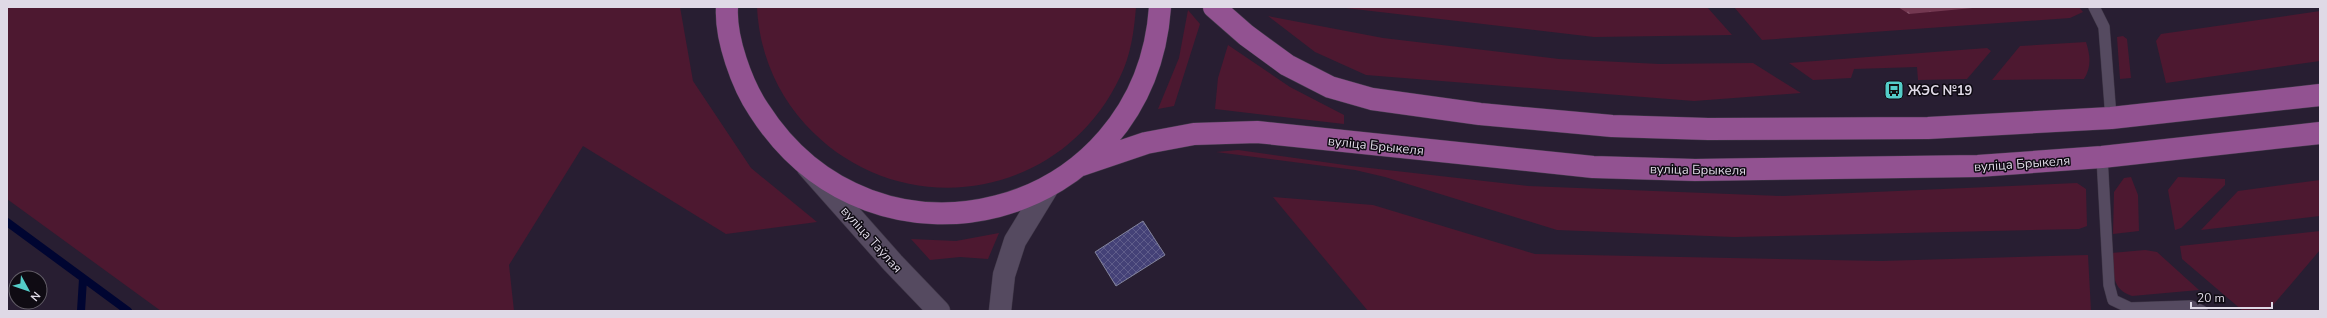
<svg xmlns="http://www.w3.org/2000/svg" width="2327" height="318" viewBox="0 0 2327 318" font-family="'Nunito Sans',sans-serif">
  <defs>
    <pattern id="forest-firs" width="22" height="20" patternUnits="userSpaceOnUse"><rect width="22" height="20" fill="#743851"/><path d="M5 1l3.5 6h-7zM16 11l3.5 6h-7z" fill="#87546a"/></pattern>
    <pattern id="building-cross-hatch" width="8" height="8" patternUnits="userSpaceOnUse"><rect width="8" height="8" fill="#444177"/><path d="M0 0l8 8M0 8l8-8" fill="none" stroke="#5f5c8a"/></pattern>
  </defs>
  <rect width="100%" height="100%" fill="#281e32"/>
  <path fill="#4d1830" d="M7,7H680L693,81L751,168L817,222L726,234L583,146L509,265L514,311H161L7,199Z
    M757,7H1136C1134,31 1131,55 1120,77C1061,202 898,226 805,124C776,92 759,51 757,7Z
    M1337,7H1707L1732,35L1594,37Z
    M1734,7H2079L2083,12L2070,18L1762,40Z
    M1188,10L1200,24L1174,106L1158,109L1179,58Z
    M2320,11V61L2166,83L2156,41L2161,34Z
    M1268,16L1383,38L1559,59L1659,64L1753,63L1801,93L1694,101L1366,75L1315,52Z
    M2123,36L2127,39L2131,78L2120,79L2117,37Z
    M2086,42C2090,55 2092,66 2084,79L1992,80L2020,46Z
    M1228,45L1290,87L1344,115V124L1215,109L1218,78Z
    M1987,48L1991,51L1967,79L1918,80L1917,67L1854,69L1851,78L1813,80L1789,63Z
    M1238,150L1352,166L1528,186L1783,196L2077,183L2086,189L2087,226L2079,229L1734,237L1557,230L1385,177L1355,170L1216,152Z
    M2131,177L2138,195L2139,231L2113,234L2114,192L2124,178Z
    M2178,177L2225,179V185L2181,228L2175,230L2168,190Z
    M2320,180V216L2201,230L2238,191Z
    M1273,197L1373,205L1535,254L1881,261L2088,255L2091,311H1368Z
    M2320,231V250L2268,311H2243L2182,259L2180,246Z
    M999,233L988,259L960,257L930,260L911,239L956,241Z
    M2145,250L2157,252L2199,290L2132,296C2111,289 2114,273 2111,253Z"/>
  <path fill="url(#forest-firs)" d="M1898,7H1983L1909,14Z"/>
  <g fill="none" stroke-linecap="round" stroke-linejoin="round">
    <path stroke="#000531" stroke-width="8" d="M7,222L128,311
      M81,311L83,279"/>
  </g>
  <path fill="url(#building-cross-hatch)" stroke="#83849d" d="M1143,221L1165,255L1116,286L1095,252Z"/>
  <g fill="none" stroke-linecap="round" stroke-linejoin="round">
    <defs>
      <path id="lane" d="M2094,7L2104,27L2111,118
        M2102,157L2109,285L2113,300L2130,308L2191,306L2202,311"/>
      <path id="secondary" d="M807,166L893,263L939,311
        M1000,311L1004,275L1015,241L1048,187"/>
      <path id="primary" d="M727,7C725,38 742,85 759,110C875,291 1145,220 1160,7
        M1214,7L1246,35L1287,65L1330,87L1372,99L1480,114L1612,126L1708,129L1928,128L2111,118L2320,95
        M1081,165L1146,143L1194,134L1257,132L1593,167L1695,170L1978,166L2102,157L2320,133"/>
    </defs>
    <use href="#lane" stroke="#423a4a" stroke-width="12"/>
    <use href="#secondary" stroke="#423a4a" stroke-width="23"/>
    <use href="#primary" stroke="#423a4a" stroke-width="23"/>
    <use href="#lane" stroke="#554a60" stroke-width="11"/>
    <use href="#secondary" stroke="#554a60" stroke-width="22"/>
    <use href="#primary" stroke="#925291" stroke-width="22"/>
  </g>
  <defs>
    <symbol id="bus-square" viewBox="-11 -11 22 22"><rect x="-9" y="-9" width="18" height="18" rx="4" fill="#54cdc8" stroke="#0f0b13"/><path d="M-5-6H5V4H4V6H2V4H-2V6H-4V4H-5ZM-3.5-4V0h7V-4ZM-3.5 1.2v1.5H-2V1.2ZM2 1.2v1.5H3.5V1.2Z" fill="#111"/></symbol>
  </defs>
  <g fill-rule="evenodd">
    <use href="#bus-square" x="1883" y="79" width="22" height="22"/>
  </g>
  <g text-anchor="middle" stroke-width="3" stroke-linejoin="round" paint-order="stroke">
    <g font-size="13" font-weight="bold" fill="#dfd9e6" stroke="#0f0b13" text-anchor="start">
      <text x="1908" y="95">ЖЭС №19</text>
    </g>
    <g font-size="13" fill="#dfd9e6" stroke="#0f0b13">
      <text transform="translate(1376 145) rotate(6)" y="5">вуліца Брыкеля</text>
      <text transform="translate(2022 163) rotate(-4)" y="5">вуліца Брыкеля</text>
      <text transform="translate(1698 169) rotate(1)" y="5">вуліца Брыкеля</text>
      <text transform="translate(872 239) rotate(48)" y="5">вуліца Таўлая</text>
    </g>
  </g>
  <rect width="2327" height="318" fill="none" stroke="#dfd9e6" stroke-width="16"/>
  <g transform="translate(28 290) rotate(130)"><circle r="19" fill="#0f0b13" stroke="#625d67"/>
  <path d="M0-3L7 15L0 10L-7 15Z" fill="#54cdc8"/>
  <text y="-6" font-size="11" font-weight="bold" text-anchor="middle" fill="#dfd9e6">N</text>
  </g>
  <path d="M2191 302v6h81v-6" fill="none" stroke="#dfd9e6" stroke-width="2"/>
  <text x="2197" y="302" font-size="12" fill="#dfd9e6" stroke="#0f0b13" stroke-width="3" paint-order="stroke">20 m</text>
</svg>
